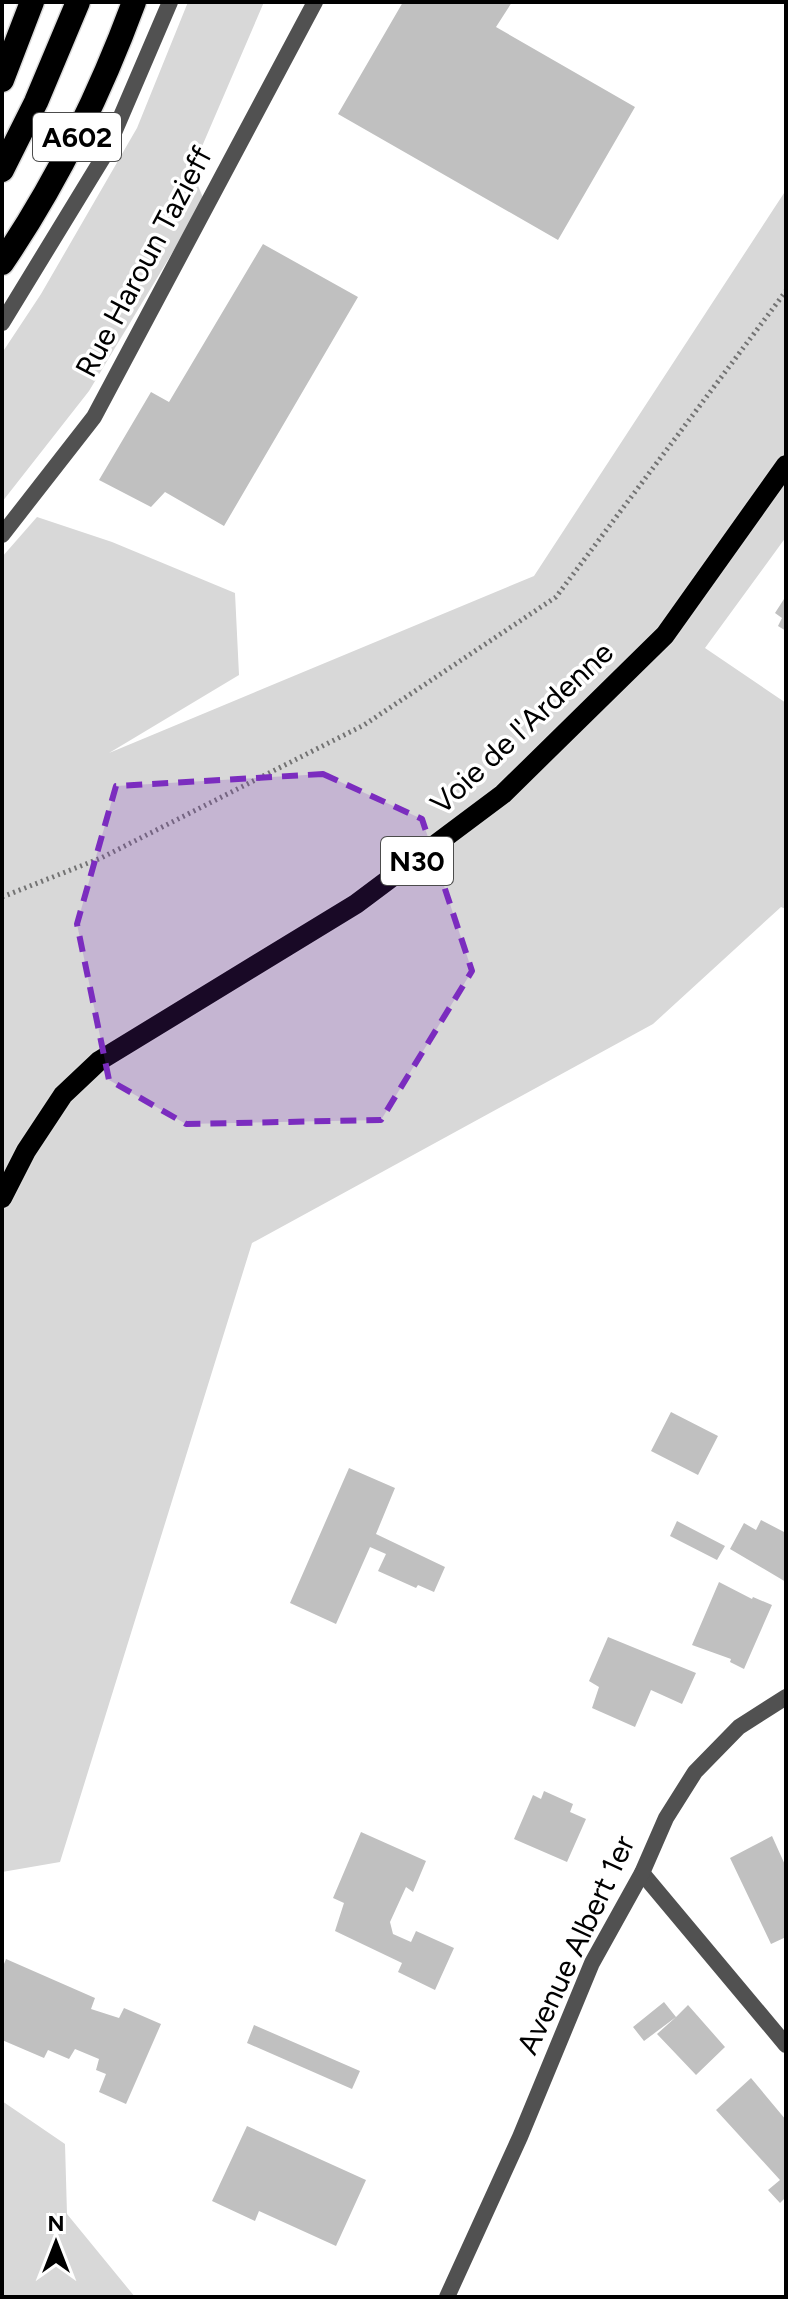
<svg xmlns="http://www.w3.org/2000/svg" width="788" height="2299" viewBox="0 0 788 2299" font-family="Figtree,sans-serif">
  <rect width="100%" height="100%" fill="#fff"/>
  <path fill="#d8d8d8" d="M188,2H264L197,158L194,176L204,200L89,391L2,502V353L41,294L137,128Z
    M786,190V537L705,648L786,703V909L781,907L653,1024L252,1243L60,1862L2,1872V557L37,517L112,542L235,593L239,675L109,753L534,576Z
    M2,2101L65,2144L67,2214L135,2297H2Z"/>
  <path fill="#c0c0c0" d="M403,2H512L496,27L635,107L558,240L338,114Z
    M263,244L358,297L224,526L165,492L151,507L99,480L151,392L169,402Z
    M784,599L786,600V631L778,626L782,618L775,613Z
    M671,1412L718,1436L698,1475L651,1451Z
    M349,1468L395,1488L376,1534L445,1567L434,1592L418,1585L416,1588L378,1571L386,1554L370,1547L336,1624L290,1603Z
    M761,1520L786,1533V1582L730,1549L744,1523L756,1530Z
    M677,1521L725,1546L717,1560L670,1536Z
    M719,1582L752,1599L753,1597L772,1605L744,1669L730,1662L731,1659L692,1645Z
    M608,1637L696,1673L682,1704L651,1690L635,1727L592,1708L599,1687L589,1681Z
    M544,1791L573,1804L570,1812L586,1819L567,1862L514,1839L533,1795L541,1799Z
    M361,1832L426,1861L413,1892L406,1887L390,1922L393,1934L411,1942L416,1931L454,1948L435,1990L398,1972L402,1963L335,1931L344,1903L333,1898Z
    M772,1836L786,1867V1937L771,1944L730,1858Z
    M6,1959L95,1998L91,2009L119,2018L124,2008L161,2024L126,2104L99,2092L106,2074L96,2070L99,2059L75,2049L69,2059L48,2050L44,2058L2,2040V1969Z
    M664,2002L676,2017L688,2005L725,2047L696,2075L657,2034L676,2017L644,2041L633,2027Z
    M254,2025L360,2071L352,2089L247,2043Z
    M751,2078L786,2120V2197L780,2203L768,2190L780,2180L716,2110Z
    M247,2126L366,2180L336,2246L259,2211L255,2221L212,2201Z"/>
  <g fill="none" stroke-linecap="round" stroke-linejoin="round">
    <defs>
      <path id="primary" d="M2,1198L26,1151L63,1095L99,1061L356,904L503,794L665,635L786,465"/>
      <path id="motorway" d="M2,80L32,2
        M2,170L36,102L78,2
        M2,263C57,182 100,94 134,2"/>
    </defs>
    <use href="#primary" stroke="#dbdbdb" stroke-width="23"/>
    <use href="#motorway" stroke="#dbdbdb" stroke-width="27"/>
    <path stroke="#737373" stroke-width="5" stroke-dasharray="2 4" stroke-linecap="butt" d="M2,897L101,858L364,725L556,597L786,291"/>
    <path stroke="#515151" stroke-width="16" d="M2,323L104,156L170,2
      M2,535L94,417L315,2
      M642,1873L786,2045"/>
    <path stroke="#515151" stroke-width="16" d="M447,2297L520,2137L592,1963L642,1873L666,1818L695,1772L739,1727L786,1697"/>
    <use href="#primary" stroke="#000" stroke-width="20"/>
    <use href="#motorway" stroke="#000" stroke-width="24"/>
  </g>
  <path fill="#7b2cbf" fill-opacity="0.2" stroke="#7b2cbf" stroke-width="6" stroke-dasharray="16 10" stroke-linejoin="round" d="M323,774L422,819L472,971L381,1120L186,1124L109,1080L77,924L116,786Z"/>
  <g text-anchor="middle" stroke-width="7" stroke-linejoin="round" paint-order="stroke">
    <g fill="#fff" stroke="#4c4c4c" stroke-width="2">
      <rect x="33" y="113" width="88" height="48" rx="6"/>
      <rect x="381" y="837" width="72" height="48" rx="6"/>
    </g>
    <g font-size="28" font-weight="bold" fill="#000">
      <text x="77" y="147">A602</text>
      <text x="417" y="871">N30</text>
    </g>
    <g font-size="30" fill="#000" stroke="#fff">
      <text transform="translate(144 262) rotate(-62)" y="10">Rue Haroun Tazieff</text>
      <text transform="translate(522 728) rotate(-43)" y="10">Voie de l'Ardenne</text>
      <text transform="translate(576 1945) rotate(-65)" y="10">Avenue Albert 1er</text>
    </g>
  </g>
  <rect width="788" height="2299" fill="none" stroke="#000000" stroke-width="8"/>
  <g transform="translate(56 2243)" stroke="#ffffff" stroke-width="6" paint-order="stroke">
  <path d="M0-6L14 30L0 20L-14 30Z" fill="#000000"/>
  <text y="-12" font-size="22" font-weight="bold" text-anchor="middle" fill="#000000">N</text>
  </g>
</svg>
